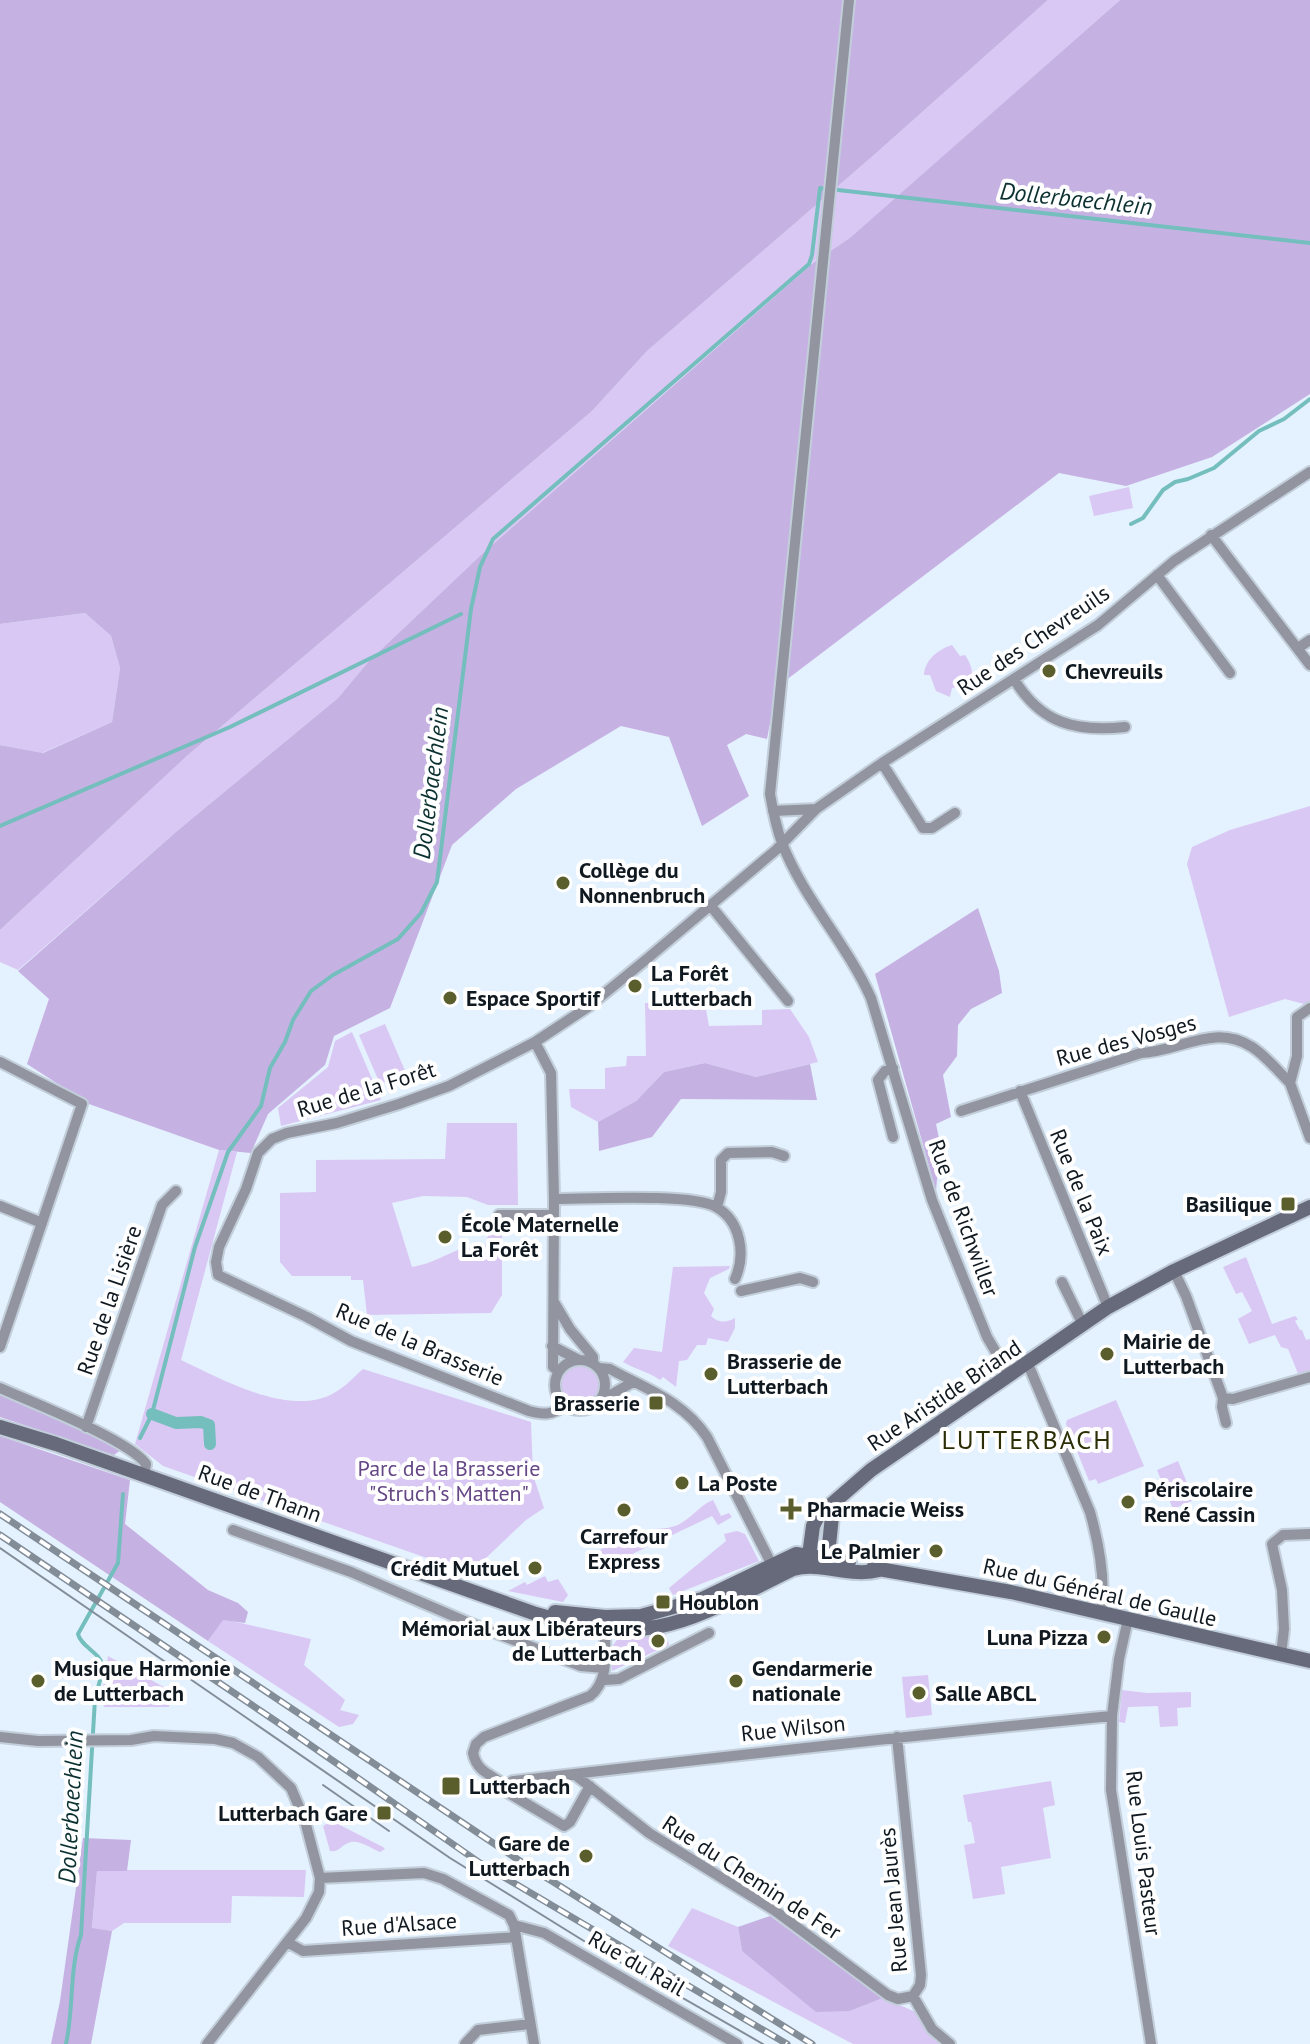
<svg xmlns="http://www.w3.org/2000/svg" width="1310" height="2044" viewBox="0 0 1310 2044" font-family="'PT Sans',sans-serif">
  <rect width="100%" height="100%" fill="#e4f1fe"/>
  <path fill="#dac8f4" d="M1048,0H1120L850,239L813,262L483,553L369,661L338,698L177,831L18,970L0,962V930L188,755L592,411L647,351L874,155Z
    M1129,487L1133,508L1094,516L1089,496Z
    M85,613L111,636L120,668L112,722L42,753L0,745V624Z
    M952,645L960,656L965,655C972,665 973,673 972,685L968,687L963,681L961,686L952,688L950,697L936,691L930,675H924C925,660 937,650 952,645Z
    M1310,806V1001L1304,1004L1285,999L1229,1017L1187,864L1192,847L1230,830Z
    M703,993L709,1026L762,1025V1010L790,1009L809,1037L818,1062L756,1077L705,1063L664,1072L636,1101L598,1122L571,1107L569,1089H605V1068L626,1066L627,1056H646L645,1003L667,1004L669,994Z
    M385,1024L406,1073L380,1084L359,1035Z
    M352,1032L381,1100L281,1126L278,1108L328,1067L335,1041Z
    M447,1123H517L518,1205H488L467,1197L423,1196L392,1203L412,1267C441,1263 458,1243 487,1245L488,1231L502,1233V1295L491,1313L367,1315L363,1280H351V1276H292L280,1262V1193L316,1192V1160L445,1159Z
    M219,1150L237,1152L181,1360C221,1379 291,1418 334,1393C345,1387 354,1377 363,1369L531,1422L533,1475L544,1508L526,1520L470,1573L163,1466L135,1444Z
    M1246,1257L1272,1324L1295,1316L1298,1319L1295,1321L1300,1330H1302L1306,1340L1310,1339V1372L1299,1376L1288,1349L1281,1347L1275,1335L1249,1344L1238,1319L1252,1311L1242,1292L1236,1294L1223,1267Z
    M730,1266L729,1269L710,1278L704,1293L714,1309L711,1316C718,1323 727,1323 735,1318V1328L728,1342L708,1338L706,1345H697L687,1360L679,1361L676,1387L663,1377L660,1380C649,1372 635,1369 623,1362L634,1348L662,1352L673,1267Z
    M561 1385a19 19 0 1 1 38 0a19 19 0 1 1-38 0Z
    M1116,1400L1144,1466L1098,1484L1096,1479L1089,1481L1066,1424L1067,1420Z
    M1178,1461L1194,1500L1173,1509L1157,1470Z
    M713,1500L721,1516L729,1513L732,1517L718,1525L712,1516L603,1568L595,1552C610,1546 626,1535 641,1531C654,1528 665,1530 678,1525C692,1518 700,1505 713,1500Z
    M737,1531L745,1534L759,1561L673,1595L669,1588L726,1541L724,1534Z
    M545,1576L548,1582L558,1579L568,1595L563,1602L508,1591L525,1582L527,1585Z
    M223,1619L311,1639L304,1665L345,1700L340,1710L359,1715L353,1724L339,1727L208,1641Z
    M665,1632L669,1645L612,1671V1647L618,1638Z
    M108,1656L171,1691L169,1707H104L102,1695Z
    M928,1675L932,1715L906,1718L902,1677Z
    M1122,1690L1147,1693L1191,1692V1707L1177,1708L1178,1726L1160,1727L1158,1706L1128,1707L1125,1723L1119,1722Z
    M1051,1781L1055,1805L1043,1808L1051,1858L1001,1867L1005,1894L973,1899L964,1845L975,1843L971,1822H968L963,1795Z
    M332,1821L383,1847L385,1849L380,1852C371,1848 357,1838 348,1843C339,1847 340,1852 330,1851L323,1826Z
    M97,1870H306L304,1897L232,1896L231,1923H124L112,1931L92,1929Z
    M692,1908L738,1927L742,1951L850,2011L883,1998L918,2013L943,2044H853L668,1946Z"/>
  <path fill="#c6b1e3" d="M0,0H1048L874,155L647,351L592,411L188,755L0,930V745L43,753L112,722L120,668L111,636L85,613L0,624Z
    M1120,0H1310V394L1212,457L1126,486L1059,473L777,687L767,739L746,734L727,745L749,796L702,826L669,737L621,726L516,789L452,845L390,1008L334,1036L325,1065L268,1114L251,1153L219,1150L89,1104L27,1064L49,999L18,971L177,831L338,698L369,661L483,553L814,262L850,238Z
    M978,908L999,971L1002,993L971,1009L958,1025L957,1056L943,1075L951,1117L936,1124L940,1143L936,1191L875,974Z
    M705,1063L756,1077L810,1064L817,1100L681,1099L652,1137L599,1151L598,1122L636,1101L664,1072Z
    M0,1394L122,1449L114,1455L0,1417Z
    M0,1436L130,1480L125,1524L208,1590L238,1603L248,1612L245,1623L223,1620L208,1641L0,1502Z
    M83,1838L131,1840L127,1871H97L92,1928L112,1931L91,2044H51L60,2001Z
    M770,1916L883,1998L850,2011L816,2012L742,1951L738,1927Z"/>
  <g fill="none" stroke-linecap="round" stroke-linejoin="round">
    <path stroke="#74bebd" stroke-width="4" d="M838,190L1310,243
      M1131,524L1143,518L1163,490L1175,482L1188,479L1214,468L1259,431L1284,419L1310,399
      M0,826L230,727L461,614
      M140,1438L152,1414L195,1247L228,1152L261,1106L270,1068L285,1042L293,1020L311,991L333,975L398,939L421,913L437,882L471,609L480,567L493,539L809,264L812,255L820,188L825,189
      M66,2044C74,2008 69,1969 81,1935L95,1699C97,1689 103,1675 102,1665C101,1653 81,1647 78,1634L118,1563L123,1494"/>
    <path stroke="#74bebd" stroke-width="12" d="M152,1414L176,1423L201,1422L209,1425L210,1444"/>
    <defs>
      <path id="street" d="M849,0L770,794C773,811 776,827 782,843C803,898 847,944 871,998L932,1200L987,1337L1010,1376
        M1211,535L1310,665
        M1157,575L1230,673
        M1298,648L1310,640
        M1014,679C1041,724 1076,732 1125,727
        M882,763L923,828H932L955,813
        M773,811L816,809
        M710,905L788,1001
        M1310,1008L1297,1017V1056L1290,1083L1310,1138
        M535,1042L551,1073L554,1199L553,1367L559,1371
        M0,1062L82,1104L0,1347
        M1020,1091L1108,1307
        M961,1111L1141,1053C1181,1051 1214,1023 1252,1047C1266,1056 1278,1071 1290,1083
        M893,1137L878,1080L885,1071L893,1068
        M554,1199C587,1199 692,1193 716,1207C741,1221 746,1255 735,1279
        M0,1206L42,1223
        M717,1207L721,1192V1160L728,1153L772,1152L784,1156
        M499,1215H554
        M1174,1271L1186,1296L1223,1398L1222,1407L1226,1423
        M1062,1282L1083,1325
        M741,1291L800,1278L813,1282
        M554,1302L570,1329L593,1357V1363
        M552,1346L579,1360
        M555 1385a25 25 0 1 1 50 0a25 25 0 1 1-50 0Z
        M1028,1364L1090,1512C1099,1544 1106,1580 1101,1612
        M599,1368L610,1369C646,1389 683,1401 707,1437L775,1571
        M0,1388C31,1402 129,1440 146,1464L144,1476
        M1223,1398L1233,1399L1310,1377
        M600,1401L633,1382
        M564,1406C552,1415 544,1415 529,1411L351,1341L307,1317L218,1275L216,1262L219,1247L246,1189L258,1153L272,1139L287,1133L337,1123L399,1104L449,1086L535,1042L588,1007L648,958L776,850L816,809L882,763L1098,625L1174,561L1310,472
        M86,1427L162,1205L176,1191
        M233,1530L351,1572L467,1622L581,1666L604,1668
        M1128,1619L1119,1659L1112,1716L1111,1790L1151,2044
        M1281,1655L1284,1629L1282,1590L1272,1544L1283,1535L1310,1534
        M604,1680L619,1679L709,1633
        M0,1737L38,1741L131,1740L154,1736L215,1739L233,1743L258,1757L291,1788L305,1821L320,1878L319,1892L306,1918L207,2044
        M897,1737L921,1975L920,1985L913,1996L932,2029L950,2044
        M574,1774L649,1833L774,1910L888,1995L898,1999L913,1996
        M505,1785L513,1781C713,1758 912,1735 1112,1716
        M590,1786L570,1822L564,1826L507,1792C501,1774 478,1778 473,1753L476,1744L484,1737L590,1696C611,1680 604,1648 605,1624
        M320,1878L424,1873L443,1879L509,1915L514,1925L534,2044
        M514,1925L544,1933L737,2044
        M287,1942L303,1951L516,1937
        M465,2044L478,2030L530,2024"/>
      <path id="secondary" d="M0,1427L56,1444L536,1614C654,1650 691,1619 793,1569C822,1561 850,1578 879,1570
        M808,1563L813,1526L818,1516L871,1470L1108,1307L1174,1271L1310,1207
        M827,1565L833,1506
        M873,1568L1011,1592L1310,1661
        M555,1612L605,1617L641,1616L702,1599L796,1554L849,1562"/>
    </defs>
    <use href="#street" stroke="#c2ceda" stroke-width="14"/>
    <use href="#secondary" stroke="#c2ceda" stroke-width="18"/>
    <use href="#street" stroke="#9295a0" stroke-width="10"/>
    <use href="#secondary" stroke="#676a7a" stroke-width="14"/>
    <path stroke="#828d98" stroke-width="2" d="M0,1548L450,1858L592,1946L763,2044
      M323,1785L389,1831"/>
    <defs>
      <path id="rail" d="M0,1514L523,1863L812,2044
        M0,1535L280,1724L480,1863L787,2044"/>
    </defs>
    <use href="#rail" stroke="#828d98" stroke-width="7"/>
    <use href="#rail" stroke="#fff" stroke-width="4" stroke-dasharray="12" stroke-linecap="butt"/>
  </g>
  <g fill="#5a5e2c" stroke="#fff" stroke-width="3">
    <circle cx="1049" cy="671" r="8"/>
    <circle cx="563" cy="883" r="8"/>
    <circle cx="635" cy="986" r="8"/>
    <circle cx="450" cy="998" r="8"/>
    <rect x="1280" y="1196" width="16" height="16" rx="4"/>
    <circle cx="445" cy="1237" r="8"/>
    <circle cx="1107" cy="1354" r="8"/>
    <circle cx="711" cy="1374" r="8"/>
    <rect x="648" y="1395" width="16" height="16" rx="4"/>
    <circle cx="682" cy="1483" r="8"/>
    <circle cx="1128" cy="1502" r="8"/>
    <path d="M787 1497h8v8h8v8h-8v8h-8v-8h-8v-8h8z"/>
    <circle cx="624" cy="1510" r="8"/>
    <circle cx="936" cy="1551" r="8"/>
    <circle cx="535" cy="1568" r="8"/>
    <rect x="655" y="1594" width="16" height="16" rx="4"/>
    <circle cx="1104" cy="1637" r="8"/>
    <circle cx="658" cy="1641" r="8"/>
    <circle cx="38" cy="1681" r="8"/>
    <circle cx="736" cy="1681" r="8"/>
    <circle cx="919" cy="1693" r="8"/>
    <rect x="441" y="1776" width="20" height="20" rx="4"/>
    <rect x="376" y="1805" width="16" height="16" rx="4"/>
    <circle cx="586" cy="1856" r="8"/>
  </g>
  <g text-anchor="middle" stroke-width="8" stroke-linejoin="round" paint-order="stroke">
    <g font-size="22" fill="#101820" stroke="#fff">
      <text transform="translate(1033 640) rotate(-34)" y="8">Rue des Chevreuils</text>
      <text transform="translate(1126 1040) rotate(-15)" y="8">Rue des Vosges</text>
      <text transform="translate(366 1089) rotate(-17)" y="8">Rue de la Forêt</text>
      <text transform="translate(1082 1192) rotate(68)" y="8">Rue de la Paix</text>
      <text transform="translate(964 1218) rotate(70)" y="8">Rue de Richwiller</text>
      <text transform="translate(109 1300) rotate(-71)" y="8">Rue de la Lisière</text>
      <text transform="translate(420 1344) rotate(23)" y="8">Rue de la Brasserie</text>
      <text transform="translate(944 1395) rotate(-34)" y="8">Rue Aristide Briand</text>
      <text transform="translate(260 1493) rotate(20)" y="8">Rue de Thann</text>
      <text transform="translate(1100 1592) rotate(13)" y="8">Rue du Général de Gaulle</text>
      <text transform="translate(793 1728) rotate(-6)" y="8">Rue Wilson</text>
      <text transform="translate(1144 1853) rotate(83)" y="8">Rue Louis Pasteur</text>
      <text transform="translate(752 1877) rotate(33)" y="8">Rue du Chemin de Fer</text>
      <text transform="translate(893 1900) rotate(-95)" y="8">Rue Jean Jaurès</text>
      <text transform="translate(399 1924) rotate(-4)" y="8">Rue d'Alsace</text>
      <text transform="translate(637 1963) rotate(30)" y="8">Rue du Rail</text>
    </g>
    <g font-size="22" font-weight="bold" fill="#101820" stroke="#fff" text-anchor="start">
      <text x="1065" y="679">Chevreuils</text>
      <text x="579" y="878">Collège du<tspan x="579" dy="25">Nonnenbruch</tspan></text>
      <text x="651" y="981">La Forêt<tspan x="651" dy="25">Lutterbach</tspan></text>
      <text x="466" y="1006">Espace Sportif</text>
      <text x="1272" y="1212" text-anchor="end">Basilique</text>
      <text x="461" y="1232">École Maternelle<tspan x="461" dy="25">La Forêt</tspan></text>
      <text x="1123" y="1349">Mairie de<tspan x="1123" dy="25">Lutterbach</tspan></text>
      <text x="727" y="1369">Brasserie de<tspan x="727" dy="25">Lutterbach</tspan></text>
      <text x="640" y="1411" text-anchor="end">Brasserie</text>
      <text x="698" y="1491">La Poste</text>
      <text x="1144" y="1497">Périscolaire<tspan x="1144" dy="25">René Cassin</tspan></text>
      <text x="807" y="1517">Pharmacie Weiss</text>
      <text x="624" y="1544" text-anchor="middle">Carrefour<tspan x="624" dy="25">Express</tspan></text>
      <text x="920" y="1559" text-anchor="end">Le Palmier</text>
      <text x="519" y="1576" text-anchor="end">Crédit Mutuel</text>
      <text x="679" y="1610">Houblon</text>
      <text x="642" y="1636" text-anchor="end">Mémorial aux Libérateurs<tspan x="642" dy="25">de Lutterbach</tspan></text>
      <text x="1088" y="1645" text-anchor="end">Luna Pizza</text>
      <text x="54" y="1676">Musique Harmonie<tspan x="54" dy="25">de Lutterbach</tspan></text>
      <text x="752" y="1676">Gendarmerie<tspan x="752" dy="25">nationale</tspan></text>
      <text x="935" y="1701">Salle ABCL</text>
      <text x="469" y="1794">Lutterbach</text>
      <text x="368" y="1821" text-anchor="end">Lutterbach Gare</text>
      <text x="570" y="1851" text-anchor="end">Gare de<tspan x="570" dy="25">Lutterbach</tspan></text>
    </g>
    <g font-size="22" fill="#654786" stroke="#fff">
      <text x="449" y="1476">Parc de la Brasserie<tspan x="449" dy="25">"Struch's Matten"</tspan></text>
    </g>
    <g font-size="24" font-style="italic" fill="#0c3131" stroke="#fff">
      <text transform="translate(1076 199) rotate(6)" y="8">Dollerbaechlein</text>
      <text transform="translate(431 783) rotate(-83)" y="8">Dollerbaechlein</text>
      <text transform="translate(71 1807) rotate(-87)" y="8">Dollerbaechlein</text>
    </g>
    <g font-size="26" letter-spacing="2" fill="#2c2f05" stroke="#fff">
      <text x="1027" y="1449">LUTTERBACH</text>
    </g>
  </g>
</svg>
